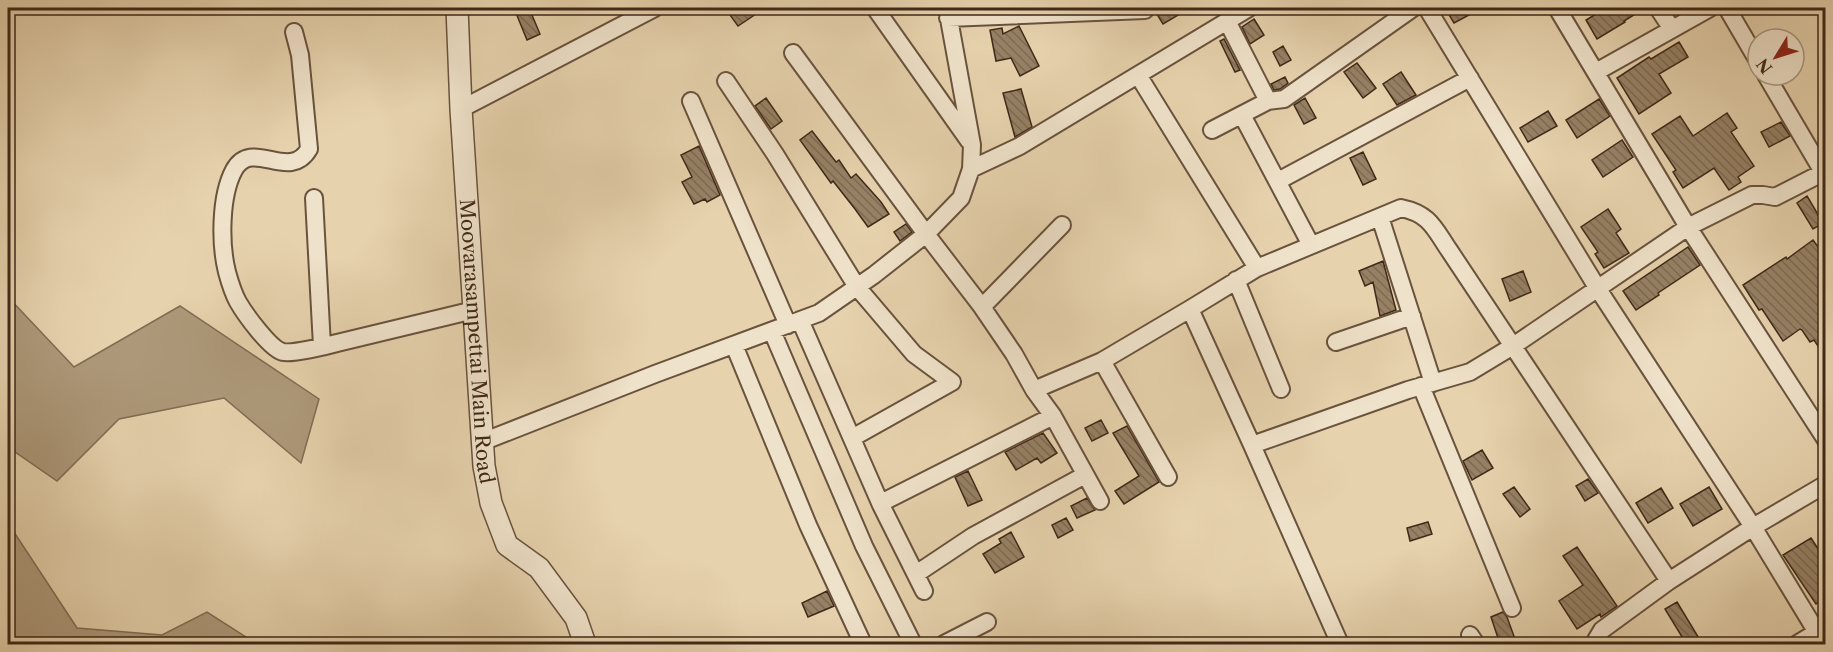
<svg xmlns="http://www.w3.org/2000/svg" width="1833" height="652" viewBox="0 0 1833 652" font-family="'Libre Caslon Text',serif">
  <defs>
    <pattern id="building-back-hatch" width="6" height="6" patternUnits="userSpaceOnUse" patternTransform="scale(1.5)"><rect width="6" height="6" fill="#968165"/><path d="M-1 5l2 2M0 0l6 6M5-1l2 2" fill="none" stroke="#7c6a52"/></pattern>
  </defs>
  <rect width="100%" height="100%" fill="#e6d2ad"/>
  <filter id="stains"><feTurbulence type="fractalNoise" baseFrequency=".00333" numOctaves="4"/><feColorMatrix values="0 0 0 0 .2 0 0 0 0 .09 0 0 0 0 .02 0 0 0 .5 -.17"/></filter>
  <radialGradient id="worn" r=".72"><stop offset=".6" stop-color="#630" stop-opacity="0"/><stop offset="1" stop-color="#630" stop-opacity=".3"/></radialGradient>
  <path fill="#ad997a" stroke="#816c53" stroke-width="1.5" d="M8,297L74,367L180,306L319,399L301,463L224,398L119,419L57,481L8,447Z
    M8,523L77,628L162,635L207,612L257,644H8Z"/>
  <path fill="url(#building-back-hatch)" stroke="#3f2918" stroke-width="1.5" d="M514,8H529L540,34L527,40Z
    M725,8H765L738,26Z
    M1155,8H1190L1163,24L1155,11Z
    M1445,8H1482L1454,23Z
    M1606,8H1645L1624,21L1625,22L1597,39L1586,20Z
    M1254,19L1264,35L1250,44L1242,27Z
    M1019,26L1039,66L1020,76L1011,58L996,61L990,30L1002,28L1003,34Z
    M1224,39L1240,70L1235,72L1220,41Z
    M1679,42L1688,57L1659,74L1671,93L1639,114L1617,78L1649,57L1651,59Z
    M1283,46L1291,60L1280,66L1273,52Z
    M1357,63L1376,88L1363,98L1344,72Z
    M1401,72L1416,95L1397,105L1383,84Z
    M1285,77L1288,83L1280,89L1274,90L1271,84Z
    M1021,89L1032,127L1015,137L1003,93Z
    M766,98L782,121L771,129L755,106Z
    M1305,98L1316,118L1304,124L1294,105Z
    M1599,99L1610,116L1577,138L1566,120Z
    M1548,111L1557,126L1528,142L1520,128Z
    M1727,113L1737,128L1731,132L1754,166L1738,177L1741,182L1729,190L1714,168L1683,188L1673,172L1676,170L1652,134L1680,116L1693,136Z
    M1781,122L1790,136L1769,147L1761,132Z
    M812,131L836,162L839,160L851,178L856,174L881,202L889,214L868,227L855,209L833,181L831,183L800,140Z
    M1622,140L1633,157L1603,177L1592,160Z
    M699,146L720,195L707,202L705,199L694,204L682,182L692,177L681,155Z
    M1363,152L1376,179L1363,185L1350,158Z
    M1807,196L1823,223L1813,229L1797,203Z
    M1608,209L1621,229L1616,233L1629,253L1604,268L1595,254L1598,252L1581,227Z
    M906,224L912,232L900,241L894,232Z
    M1813,240L1826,258V358L1814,340L1810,342L1802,330L1800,329L1783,341L1762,309L1759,310L1743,285L1786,257L1787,259Z
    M1688,247L1700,265L1658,293L1659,295L1636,310L1623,291Z
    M1383,261L1396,310L1380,316L1373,282L1365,286L1359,271Z
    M1523,271L1531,292L1510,301L1502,279Z
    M1101,420L1108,433L1092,441L1085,428Z
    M1127,426L1159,482L1124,504L1115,491L1139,476L1113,433Z
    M1043,433L1057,453L1041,463L1037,458L1016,470L1005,452Z
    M1482,450L1493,468L1472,480L1463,461Z
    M968,471L982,500L968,506L955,477Z
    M1588,479L1598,493L1585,501L1576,486Z
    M1514,487L1530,509L1520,517L1503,494Z
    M1709,487L1722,509L1693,526L1680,504Z
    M1661,488L1673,508L1648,523L1636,503Z
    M1087,498L1095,510L1077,518L1071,506Z
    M1066,518L1073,530L1058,538L1052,525Z
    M1428,522L1432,534L1410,541L1407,528Z
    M1011,532L1024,557L995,573L983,554L1001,543L999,539Z
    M1811,538L1826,561V598L1816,604L1783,555Z
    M1577,547L1617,606L1601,617L1600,614L1577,629L1559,601L1583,585L1563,556Z
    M827,591L834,606L808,617L802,603Z
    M1677,602L1703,645H1687L1665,609Z
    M1503,612L1507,617L1515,639L1500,644L1491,617Z"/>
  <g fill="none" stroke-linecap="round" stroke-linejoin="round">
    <defs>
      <path id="minor" d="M875,8L969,141
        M1427,8L1598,289L1753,527L1824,644
        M1557,8L1688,227L1826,440
        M1658,8L1672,29
        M1727,8L1758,61
        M948,18L1145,10
        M1227,21L1268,101L1284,99L1413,8
        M294,32L300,55L309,149C289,183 252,137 234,170C220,196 220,244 227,272C230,283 233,293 238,302C245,314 270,349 283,352C293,354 326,346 337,343C382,332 428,321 474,310
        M793,53L926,234L982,307L1014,354L1034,390L1053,416L1100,501
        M1596,72L1710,8
        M1138,75L1257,268
        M1766,75L1823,172
        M726,81L775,154L857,287L914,354L952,382L852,438
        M691,101L788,325
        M461,109L655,8
        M1242,115L1311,245
        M1212,130L1268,101
        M971,169L1020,146L1249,8
        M1278,181L1470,78
        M314,198L322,346
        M1380,217L1433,383
        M1236,280L1281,389
        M982,307L1062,225
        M1190,309L1252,445L1340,644
        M800,320L881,505L924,591
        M772,331L864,546L913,644
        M1336,342L1412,316
        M734,345L808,525L863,644
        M1102,361L1168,477
        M1421,386L1512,608
        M1034,390L1102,361L1190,309L1257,268L1401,208C1430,214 1434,228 1449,250L1669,581
        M482,442L655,374L819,313L874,275L926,234L961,198L971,169L972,145L947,8
        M1252,445L1408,390L1470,372L1513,346L1688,227L1752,195H1763L1775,197L1826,171
        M881,503L1053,416
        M916,574L973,536L1085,475
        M1470,635L1476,644
        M944,644L987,622
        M1596,644V640L1602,630L1669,581L1753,527L1826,484
        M1797,644L1825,627"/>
      <g id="tertiary">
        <path id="s1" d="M457,8L461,109L484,466L491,503L507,545L539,568L576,618L585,644"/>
      </g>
    </defs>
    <use href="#minor" stroke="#69533d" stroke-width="20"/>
    <use href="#tertiary" stroke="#69533d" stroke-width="24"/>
    <use href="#minor" stroke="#efe2ca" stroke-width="16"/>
    <use href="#tertiary" stroke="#efe2ca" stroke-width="21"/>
  </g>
  <g text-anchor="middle" stroke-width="5" stroke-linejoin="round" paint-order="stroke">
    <g font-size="20" fill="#3f2918" stroke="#efe2ca">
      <text dy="7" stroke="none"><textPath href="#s1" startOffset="334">Moovarasampettai Main Road</textPath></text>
    </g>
  </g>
  <rect width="1833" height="652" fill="none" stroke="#e6d2ad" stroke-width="30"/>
  <rect x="9" y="9" width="1815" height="634" fill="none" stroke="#3f2918" stroke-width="3"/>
  <rect x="15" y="15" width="1803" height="622" fill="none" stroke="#3f2918" stroke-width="1.5"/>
  <g transform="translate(1776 57) rotate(232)"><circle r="28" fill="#efe2ca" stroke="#a99883" stroke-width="1.5"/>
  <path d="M0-4.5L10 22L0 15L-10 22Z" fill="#8f2418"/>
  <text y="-9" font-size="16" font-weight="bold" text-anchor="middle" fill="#3f2918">N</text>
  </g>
  <rect width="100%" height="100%" filter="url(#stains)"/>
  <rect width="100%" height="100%" fill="url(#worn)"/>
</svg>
